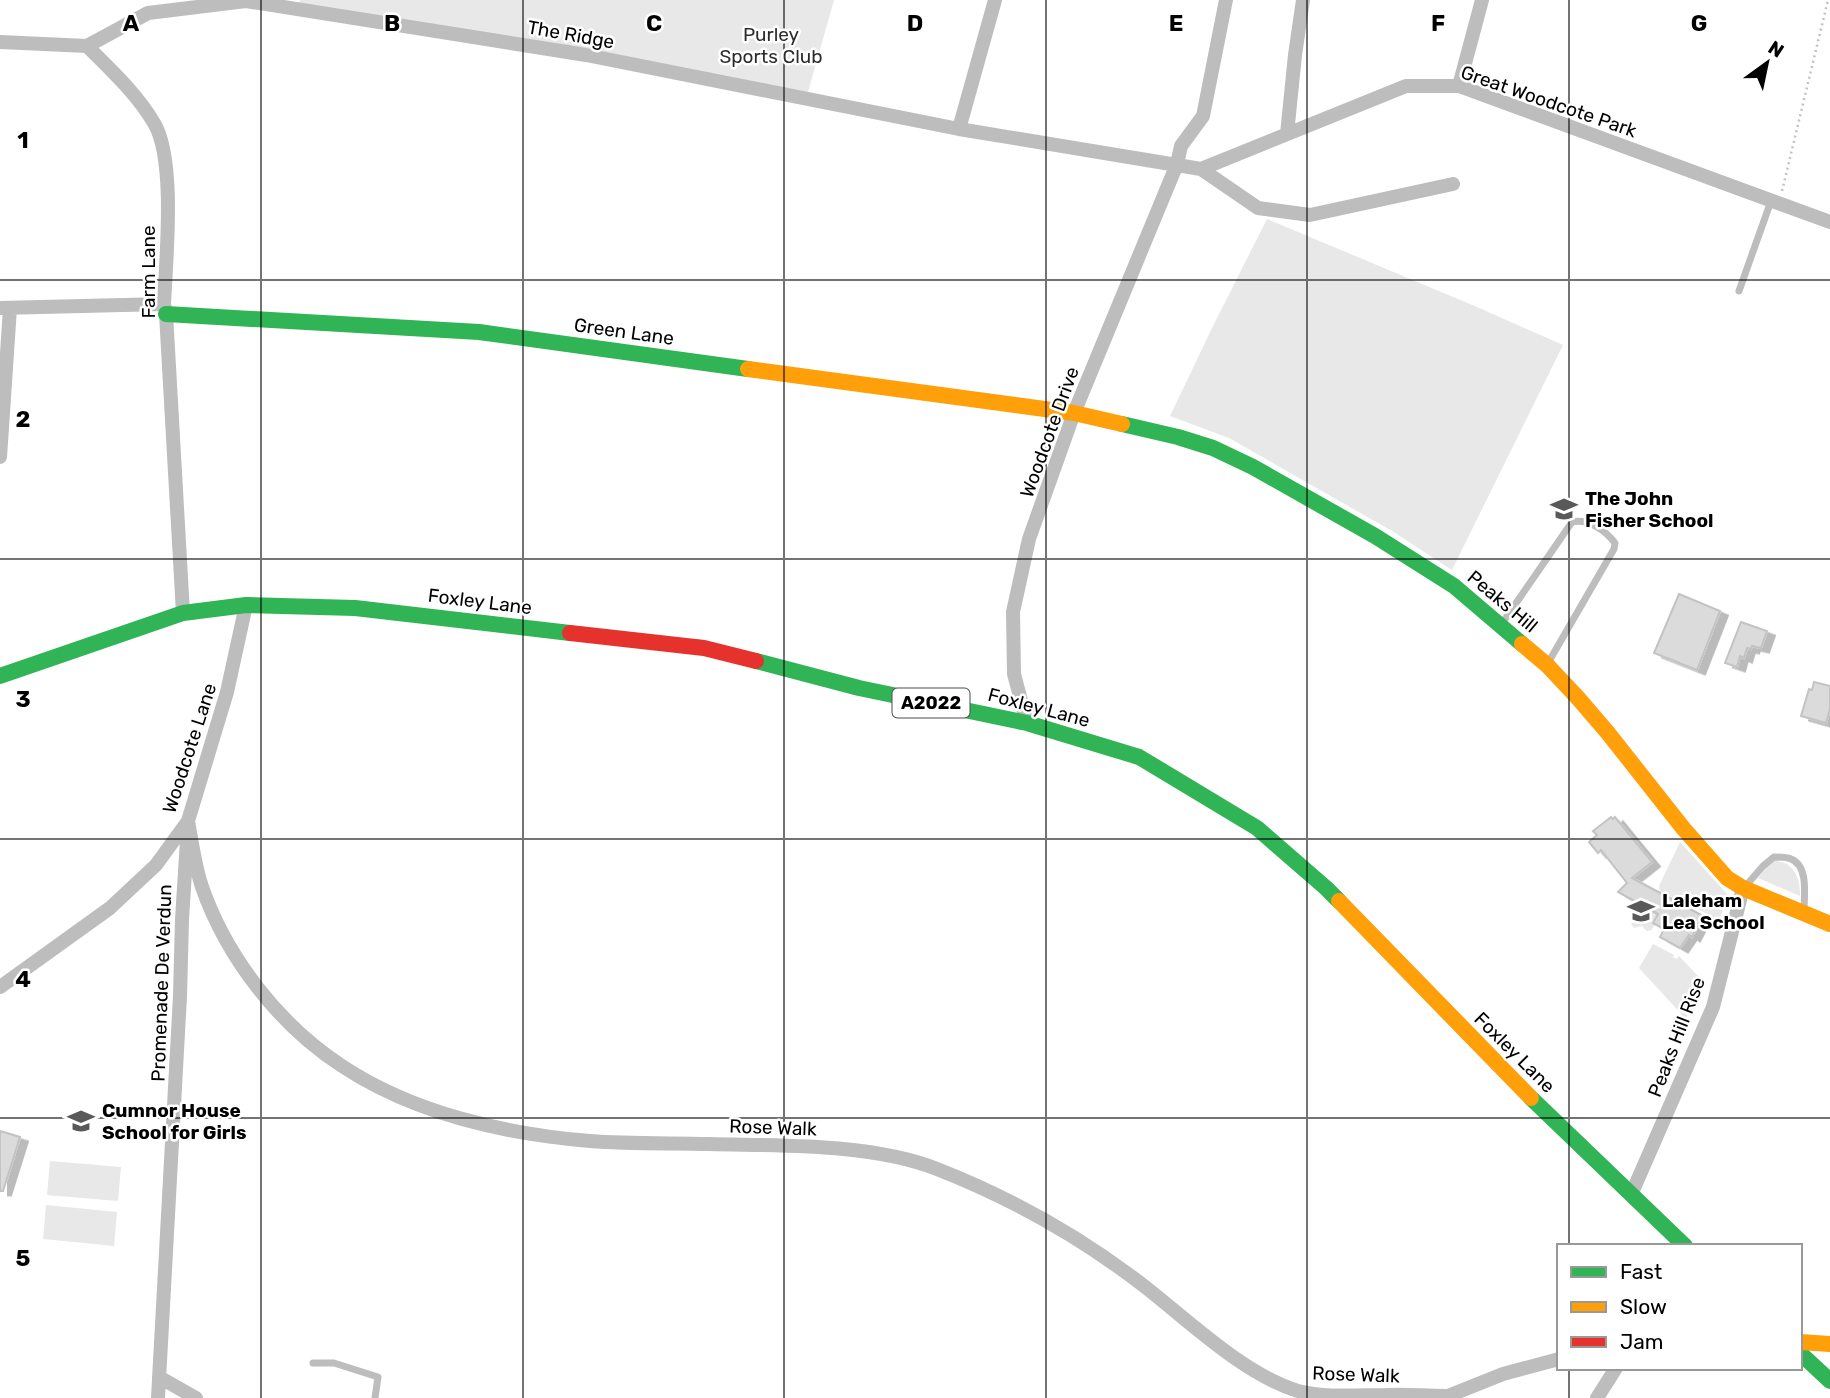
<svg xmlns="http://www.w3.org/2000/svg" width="1830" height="1398" viewBox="0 0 1830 1398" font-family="Rubik,sans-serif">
  <defs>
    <filter id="shadow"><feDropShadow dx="8" dy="4.5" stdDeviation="0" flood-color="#0004"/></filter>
  </defs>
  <rect width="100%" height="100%" fill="#fff"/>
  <path fill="#e8e8e8" d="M300,0H834L806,99L298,9Z
    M1267,219L1477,307L1563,345L1452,570L1392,531L1229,438L1170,416L1213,326Z
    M1680,842L1728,895L1719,921L1679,898L1676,902L1660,893L1659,886Z
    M1775,861C1793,861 1801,879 1800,896L1758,878L1769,864Z
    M1649,909L1658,914L1653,922L1657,924L1652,928V930L1647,931L1642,926L1634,928L1631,924Z
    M1653,944L1674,955L1673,957L1677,959L1679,956L1700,978L1686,1019L1639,968Z
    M50,1161L121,1167L118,1201L47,1195Z
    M46,1205L117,1212L114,1246L43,1239Z"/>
  <path fill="#dbdbdb" stroke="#c3c3c3" stroke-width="2" filter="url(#shadow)" d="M1679,594L1720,611L1697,670L1654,653Z
    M1741,622L1767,631L1761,648L1752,646L1751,649L1747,648L1744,658L1740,656L1737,667L1725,663Z
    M1814,682L1830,686V709L1826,723L1801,716L1809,689L1812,690Z
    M1611,817L1613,819L1615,817L1652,862L1632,878L1703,916L1692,937L1689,935L1680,948L1660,937L1664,929L1653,923L1658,914L1618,892L1627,883L1601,850L1598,853L1589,842L1597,835L1593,831Z
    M0,1131L20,1137L3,1191H0Z"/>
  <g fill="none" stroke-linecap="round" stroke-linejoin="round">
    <path stroke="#c2c2c2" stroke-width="2.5" stroke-dasharray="2 3.5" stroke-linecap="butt" d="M1782,191L1828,0"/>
    <path stroke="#bdbdbd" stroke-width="7" d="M1739,291L1771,201
      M1501,625L1572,522C1588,518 1606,531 1615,543L1614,549L1548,663
      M1744,888L1763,866L1774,857C1779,857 1786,857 1791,859C1809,866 1804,896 1804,911
      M313,1363H334L378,1377L375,1398"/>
    <path stroke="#bdbdbd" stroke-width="14" d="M0,42L87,46C111,70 137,94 154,123C176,159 166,260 164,304L166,314L183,613
      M87,46L148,13L246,1L586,55L959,129L1201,169L1406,86H1459L1830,222
      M1459,86L1482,0
      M959,129L995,0
      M1287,134L1295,55L1303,0
      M1201,169L1258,208L1310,215L1453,184
      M0,308L164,304
      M0,457L10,308
      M1027,723L1014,674L1013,612L1029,539L1074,413L1177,164L1181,146L1203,116L1226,0
      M188,821C192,843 195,866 202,887C227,958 279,1025 342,1066C413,1113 505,1134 590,1141C629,1144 669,1143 709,1144C780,1146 871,1143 937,1169C1011,1198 1082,1238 1144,1286C1189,1321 1243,1374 1298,1391C1326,1398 1358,1395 1387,1395C1406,1394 1426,1396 1446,1396
      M0,987L110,908L156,865L188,821L227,692L246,605
      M1631,1195L1713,1007L1743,888
      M159,1377L196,1398
      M158,1398L180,996L182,919L187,840
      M1443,1398L1503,1374L1559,1359
      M1597,1398L1616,1368"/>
    <path stroke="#30b455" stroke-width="16" d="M166,314L479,332L748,369
      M1122,424L1178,437L1213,448L1253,467L1375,536L1454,586L1522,644
      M756,661L859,688L1027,723L1139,757L1257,828L1326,888L1339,901
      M0,676L183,613L246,605L355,608L570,633
      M1531,1098L1685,1246
      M1800,1353L1830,1381"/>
    <path stroke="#ff9f0a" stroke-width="16" d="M748,369L1074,413L1122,424
      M1522,644L1547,665L1578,698L1608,733L1683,828L1727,878L1743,888L1830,924
      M1339,901L1531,1098
      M1800,1342L1830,1344"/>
    <path stroke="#e5322d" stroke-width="16" d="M570,633L704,648L756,661"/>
  </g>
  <path fill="none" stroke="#000" stroke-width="2" stroke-opacity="0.55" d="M261,0V1398M523,0V1398M784,0V1398M1046,0V1398M1307,0V1398M1569,0V1246M0,280H1830M0,559H1830M0,839H1830M0,1118H1830M1569,1368V1398"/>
  <defs>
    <symbol id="school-bare" viewBox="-9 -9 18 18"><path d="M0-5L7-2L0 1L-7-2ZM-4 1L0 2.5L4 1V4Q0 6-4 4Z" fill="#595959" stroke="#fff" stroke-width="2.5" paint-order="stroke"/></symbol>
  </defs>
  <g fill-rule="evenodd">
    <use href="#school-bare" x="1545" y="490" width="38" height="38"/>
    <use href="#school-bare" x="1622" y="892" width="38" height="38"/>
    <use href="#school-bare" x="62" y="1102" width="38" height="38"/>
  </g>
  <g text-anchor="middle" stroke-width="5" stroke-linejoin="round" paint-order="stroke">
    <rect fill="#fff" stroke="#4c4c4c" stroke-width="2" x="892.5" y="688.5" width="77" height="29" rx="5"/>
    <g font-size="18" font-weight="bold" fill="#000">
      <text x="931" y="709">A2022</text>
    </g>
    <g font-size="19" fill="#000" stroke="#fff">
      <text transform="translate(571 34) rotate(10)" y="7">The Ridge</text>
      <text transform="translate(1549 101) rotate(19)" y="7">Great Woodcote Park</text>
      <text transform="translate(148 272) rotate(-90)" y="7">Farm Lane</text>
      <text transform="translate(624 331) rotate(8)" y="7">Green Lane</text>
      <text transform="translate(1049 432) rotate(-70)" y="7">Woodcote Drive</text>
      <text transform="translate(480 601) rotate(7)" y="7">Foxley Lane</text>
      <text transform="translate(1503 601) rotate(40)" y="7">Peaks Hill</text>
      <text transform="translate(1039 707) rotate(15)" y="7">Foxley Lane</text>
      <text transform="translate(189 748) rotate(-72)" y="7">Woodcote Lane</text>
      <text transform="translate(161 983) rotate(-88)" y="7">Promenade De Verdun</text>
      <text transform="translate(1676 1037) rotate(-69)" y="7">Peaks Hill Rise</text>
      <text transform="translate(1515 1052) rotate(45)" y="7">Foxley Lane</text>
      <text transform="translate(773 1127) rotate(2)" y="7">Rose Walk</text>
      <text transform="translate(1356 1374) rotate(2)" y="7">Rose Walk</text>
    </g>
    <g font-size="19" fill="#2c2c2c" stroke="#fff">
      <text x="771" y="41">Purley<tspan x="771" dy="22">Sports Club</tspan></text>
    </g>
    <g font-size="19" font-weight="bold" fill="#000" stroke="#fff" text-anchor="start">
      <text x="1585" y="505">The John<tspan x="1585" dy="22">Fisher School</tspan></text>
      <text x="1662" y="907">Laleham<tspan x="1662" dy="22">Lea School</tspan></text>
      <text x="102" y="1117">Cumnor House<tspan x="102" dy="22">School for Girls</tspan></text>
    </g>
  </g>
  <g font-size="23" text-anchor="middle" font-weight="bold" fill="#000" stroke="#fff" stroke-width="5" stroke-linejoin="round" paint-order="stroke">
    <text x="131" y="31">A</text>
    <text x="392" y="31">B</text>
    <text x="654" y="31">C</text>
    <text x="915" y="31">D</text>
    <text x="1176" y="31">E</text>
    <text x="1438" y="31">F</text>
    <text x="1699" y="31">G</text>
    <text x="23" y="148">1</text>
    <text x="23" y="427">2</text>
    <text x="23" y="707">3</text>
    <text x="23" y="987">4</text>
    <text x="23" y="1266">5</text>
  </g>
  <rect x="1557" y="1244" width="245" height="126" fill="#ffffff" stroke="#999999" stroke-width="2"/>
  <rect x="1571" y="1267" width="35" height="10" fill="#30b455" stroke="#999999" stroke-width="2"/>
  <text x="1620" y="1279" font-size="21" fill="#000000">Fast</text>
  <rect x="1571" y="1302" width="35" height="10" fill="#ff9f0a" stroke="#999999" stroke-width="2"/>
  <text x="1620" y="1314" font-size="21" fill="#000000">Slow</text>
  <rect x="1571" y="1337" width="35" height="10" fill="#e5322d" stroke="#999999" stroke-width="2"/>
  <text x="1620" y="1349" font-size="21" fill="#000000">Jam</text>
  <g transform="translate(1767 63) rotate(33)" stroke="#ffffff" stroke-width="5" paint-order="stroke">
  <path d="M0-5L12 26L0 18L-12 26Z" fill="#000000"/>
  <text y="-10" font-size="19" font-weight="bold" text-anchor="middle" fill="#000000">N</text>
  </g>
</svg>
